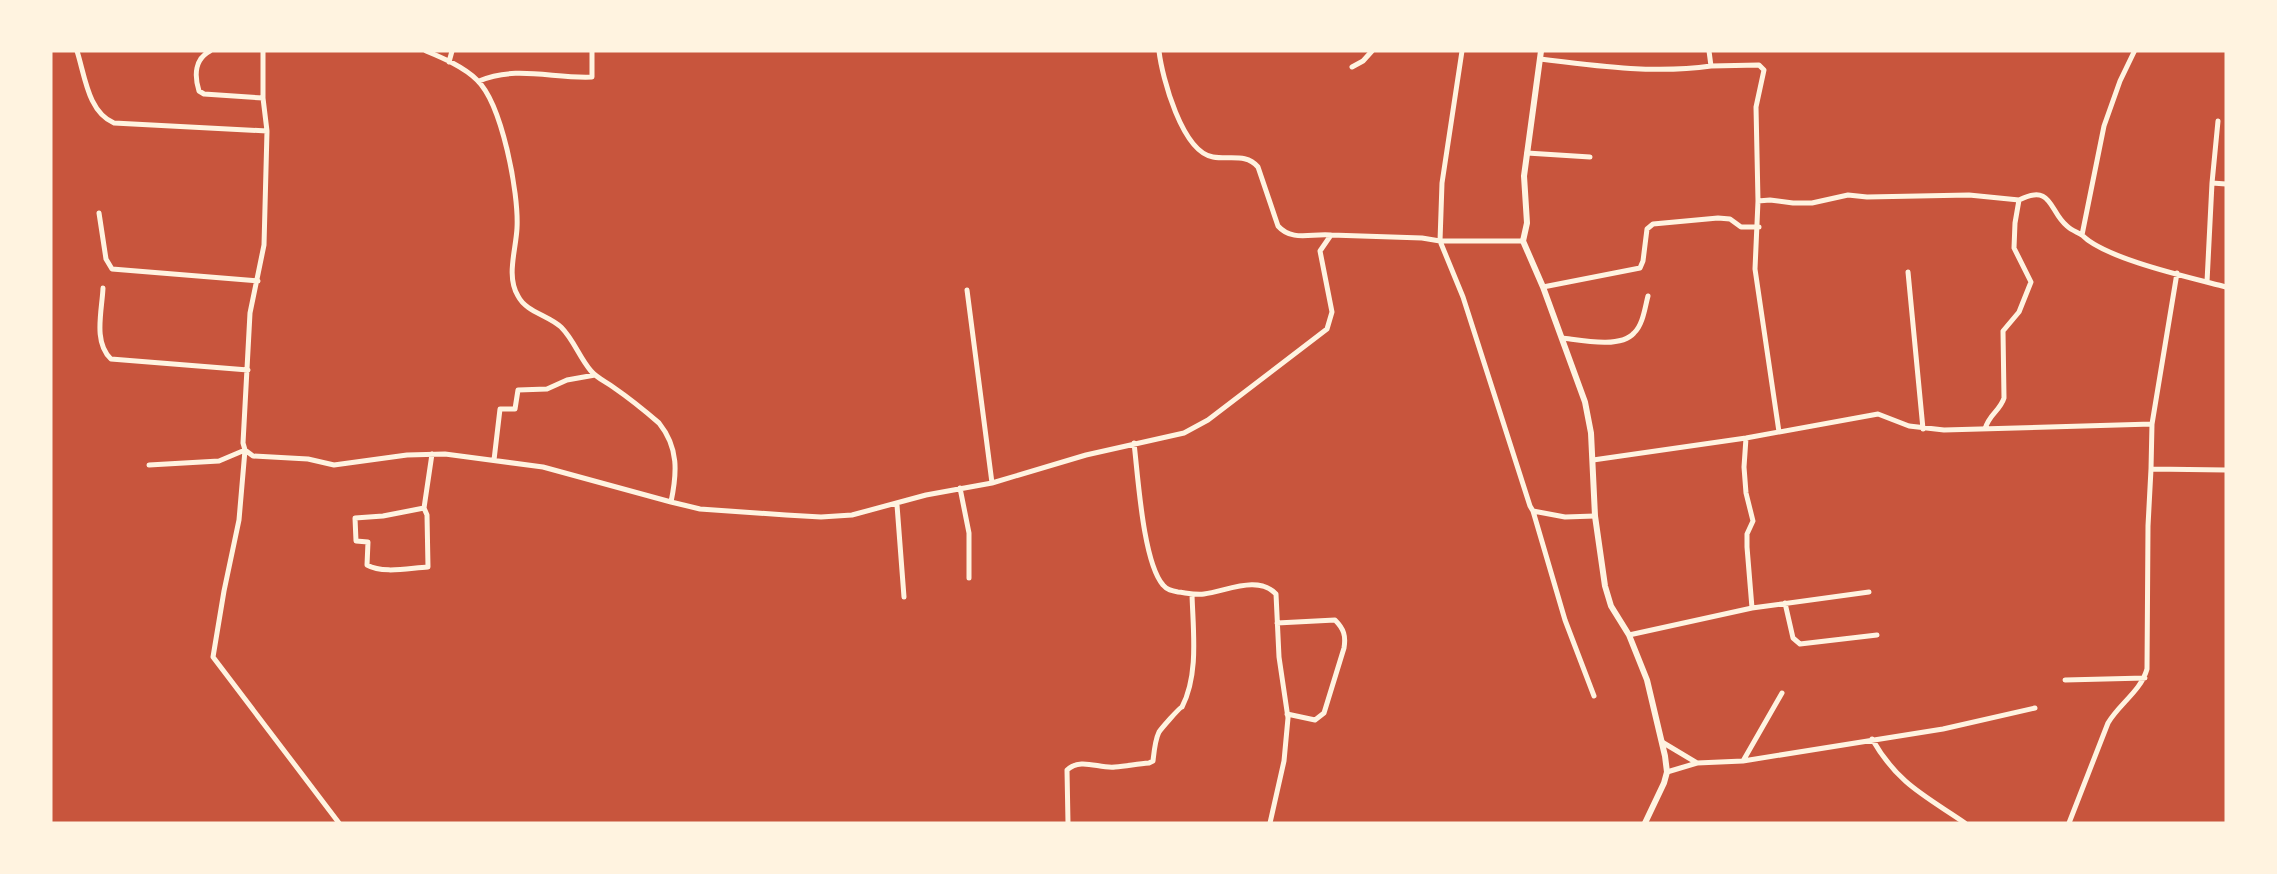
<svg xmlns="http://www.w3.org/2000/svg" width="2277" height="874" viewBox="0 0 2277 874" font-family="'IBM Plex Serif',serif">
  <rect width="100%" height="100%" fill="#c8553d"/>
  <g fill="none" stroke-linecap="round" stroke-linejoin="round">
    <path stroke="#fff3e0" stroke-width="5" d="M77,51C85,76 88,112 114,123L267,131
      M210,51C195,59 194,75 199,91L204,94L263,98
      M263,51V98L267,131L264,245L250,313L243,443L245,450L253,456L308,459L334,465L407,455L445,454L543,467L671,502
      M426,51C443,58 464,67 477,80C502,104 519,193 517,228C516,250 506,276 518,296C526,312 548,315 561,327C574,340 579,357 591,371C597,378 606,382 613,387C629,398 644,410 659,423C679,448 677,473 671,502L700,509L786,515L821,517L852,515L926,495L992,483L1086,455L1184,433L1208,420L1327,329L1332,312L1320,251L1331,235L1422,238L1440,241H1523
      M1159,51C1162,77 1182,152 1213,157C1230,160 1246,153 1258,167L1278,226C1292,242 1312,233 1331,235
      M1462,51L1442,183L1440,241L1463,297L1530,506L1533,511L1565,517L1595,516
      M2134,52L2120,81L2104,126L2082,235C2105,259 2192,278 2226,287
      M1540,59C1597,66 1654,74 1711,66L1709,51
      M449,62L452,51
      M1711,66L1759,65L1764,70L1756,107L1758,201
      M1352,67L1363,61L1372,51
      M479,81C516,65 554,79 592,77V51
      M1527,153L1590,157
      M2212,183L2218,121
      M99,213L106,259L112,269L258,281
      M1908,272L1923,429
      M2177,273L2152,424L2151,469L2226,470
      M2207,282L2212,183L2226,184
      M1543,287L1640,268L1643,261L1647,229L1653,224L1718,218L1730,219L1741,227H1759
      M103,288C102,311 93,342 111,359L248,370
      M967,290L992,483
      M1562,338C1580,340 1620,349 1634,333C1643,325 1645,307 1648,296
      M1985,429C1989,414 2000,411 2004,398L2003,331L2019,312L2031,282L2014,248L2015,223L2019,200C2053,183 2049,212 2067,226C2071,230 2077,232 2082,235
      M1779,432L1755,269L1758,201L1770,200L1793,203H1812L1848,195L1867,197L1969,195L2019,200
      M1746,438L1744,467L1746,493L1753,521L1747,534V547L1752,608
      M1134,443C1138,476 1143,562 1163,585C1167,590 1172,591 1178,592C1187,593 1195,595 1204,594C1227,591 1258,575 1276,594L1279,657L1288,718L1284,761L1270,823
      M494,460L500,409H515L518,390L547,389L567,380L595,375
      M1593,460L1746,438L1878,414L1909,426L1944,430L2152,424
      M149,465L219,461L245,450L239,520L224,591L213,657L339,823
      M960,488L969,533V578
      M897,505L904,597
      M424,508L383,516L355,518L356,541L368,542L367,565C383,574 409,568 428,567L427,515L424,508L432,454
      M1533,511L1565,620L1594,696
      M1785,603L1793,638L1800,644L1877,635
      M1277,623L1335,620C1344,629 1346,636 1344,648L1324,713L1315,720L1287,714
      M1629,635L1752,608L1869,592
      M2065,680L2145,678
      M1872,739C1898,784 1924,795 1965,823
      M1662,742L1697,763
      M1743,761L1782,693
      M1667,772L1697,763L1743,761L1943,729L2035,708
      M1068,823L1067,770C1081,757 1099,769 1115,767C1127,766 1137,764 1149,763L1153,761C1154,752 1155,740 1159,732C1161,729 1179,708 1182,707C1199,674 1193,631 1192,594
      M2069,823L2108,723C2119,704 2141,691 2147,669L2148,526L2151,469"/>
    <path stroke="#fff3e0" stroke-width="6" d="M1541,51L1524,176L1527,223L1523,241L1543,287L1585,402L1591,433L1595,516L1605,586L1611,606L1629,635L1647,680L1665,756L1667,772L1664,783L1645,823"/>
  </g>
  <rect width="2277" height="874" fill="none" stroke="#fff3e0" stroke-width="105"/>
</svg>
